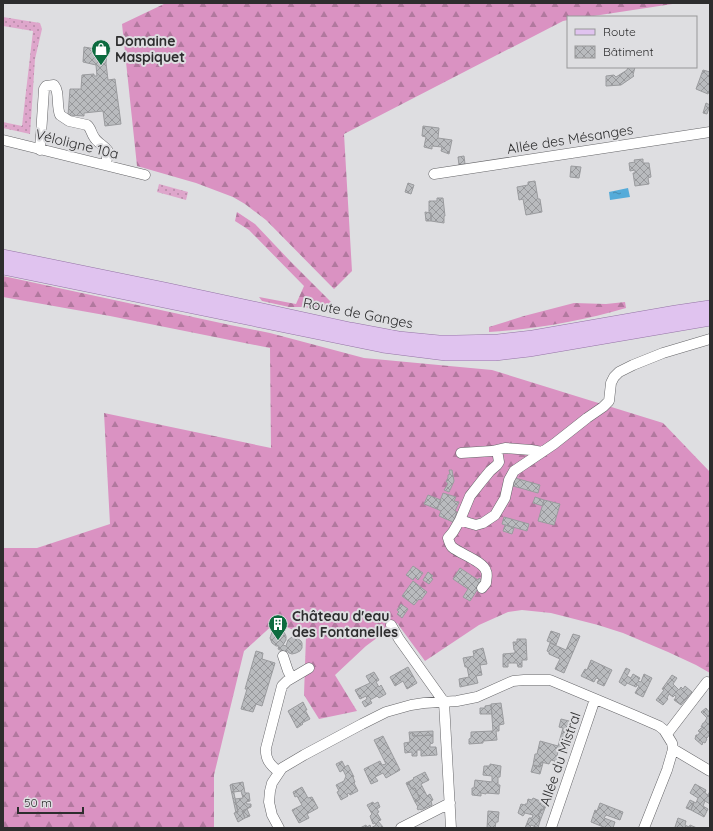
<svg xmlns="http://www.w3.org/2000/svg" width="713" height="831" viewBox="0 0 713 831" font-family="Quicksand,sans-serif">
  <defs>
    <pattern id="grass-dots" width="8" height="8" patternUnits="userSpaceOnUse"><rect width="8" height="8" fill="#dea6cb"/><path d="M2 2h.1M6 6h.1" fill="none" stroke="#b488a5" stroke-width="1.8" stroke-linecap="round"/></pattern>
    <pattern id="forest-firs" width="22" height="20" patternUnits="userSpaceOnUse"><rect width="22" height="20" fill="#da92c2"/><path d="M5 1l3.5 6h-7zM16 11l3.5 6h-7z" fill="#b1789e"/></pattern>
    <pattern id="water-ripples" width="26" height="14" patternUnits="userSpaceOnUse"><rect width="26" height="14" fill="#55abd9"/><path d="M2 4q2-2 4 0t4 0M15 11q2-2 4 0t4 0" fill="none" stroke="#478cb0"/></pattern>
    <pattern id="building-cross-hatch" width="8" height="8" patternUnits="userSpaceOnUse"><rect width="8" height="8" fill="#b9bbbe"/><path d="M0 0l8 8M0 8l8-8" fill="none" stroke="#97989b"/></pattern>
  </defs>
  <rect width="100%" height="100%" fill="#dedee1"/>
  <path fill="url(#grass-dots)" d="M3,17L40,23L42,29L35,59L30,134L3,128V122L22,126L33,31L3,26Z
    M159,184L188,192L186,200L157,192Z"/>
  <path fill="url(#forest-firs)" d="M166,3H679L587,17H568V20L563,21L344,134L352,271L334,289L266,220L245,204L233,197L196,183L137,166L122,24Z
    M237,212L255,224L291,262L340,311L338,315L304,307H289L262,301L259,297L296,304L304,286L249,230L235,221Z
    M3,276L230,325L270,333L364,358L492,370L663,423L710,472V673L696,665L668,652L623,633L598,625L551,613L522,610L508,612L479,625L425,661L397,623L366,646L335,675L357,711L319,719L304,695L306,636L276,622L244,651L214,775V828H3V548H37L110,524L104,413L271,448L270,348L110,316L3,297Z
    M625,302L626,308C582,321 536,329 489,332V327L524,316L574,303L606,304Z"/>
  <path fill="url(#water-ripples)" d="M628,188L630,197L610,200L609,192Z"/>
  <path fill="url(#building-cross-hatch)" stroke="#9a9b9e" d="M84,47L107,51L106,63L108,80L115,79L121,124L105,126L103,111L84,113V116L68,115L70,89H81L82,75L94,74V76H97L96,65L83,62Z
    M628,67H635L633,75L634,76L621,85L606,86V76L614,75L616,77L627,70Z
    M703,70L710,72V89L708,94L696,89Z
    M706,103L710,105L707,114L703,113Z
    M423,126L439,128L438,138L452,140L449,154L441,151L442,147L432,146V149L424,147L426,137L422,136Z
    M464,156L465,164L459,165L458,157Z
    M643,159V163H649L651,177L648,178L649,184L635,186L633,173H635V170L630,171L629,163L635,162L634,160Z
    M571,166L581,167L579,178L570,177Z
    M535,181L538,199H540L542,212L526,215L523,199L519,200L517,187L528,185V182Z
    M408,183L414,185L411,194L405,192Z
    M437,198H443L445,216H444V223L431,221V213H429V201H437Z
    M425,212L431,213V221H426Z
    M449,470H452L454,481L451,488L449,492L444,490L448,484L446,481L448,478V475L450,474Z
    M515,478L540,485L538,493L513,486Z
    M443,493L456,497L454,501L459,502L455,511L457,512L453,522L439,516L441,511L437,509Z
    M428,495L441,500L437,509L424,504Z
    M535,497L544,500L543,506L533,503Z
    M544,500L560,504L554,525L538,521Z
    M504,517L529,524L527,531L502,524Z
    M505,525L514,528L512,534L503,531Z
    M413,566L423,573L418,580L415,577L413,580L406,575Z
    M460,568L478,580L479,578L483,581L470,601L463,597L468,589L453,579Z
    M428,572L433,576L431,578L433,579L429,584L423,580Z
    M413,581L427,592L421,600L419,599L414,605L402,596Z
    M401,604L408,609L402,618L397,614L399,612L397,610Z
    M280,629L284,632L286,636V640L283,645L286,646L288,640L292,637L297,638L301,641L302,643V648L300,651L296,653L292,654L289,653L287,650L286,653L278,649L279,646H276L272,643L270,638L272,632L276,630Z
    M551,631L560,634L556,645L547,641Z
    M573,634L580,636L564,673L555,669L560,659L549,654V652L547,651L550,643L566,650Z
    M517,639H526L527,660H522V667H518L517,663H508V667H503V654L515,653V650H514L513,642H517Z
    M483,648L487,664L480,665L482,675L476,676L478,683L460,687L459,679L469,677L467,667H465L463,658L474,656L473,651Z
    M256,651L263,653L262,659L275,663L262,706L256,704L253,712L241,709L247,689H245Z
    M591,660L612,670L604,686L597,683L599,679L596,678L594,682L581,676L585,669L587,670Z
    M408,667L417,683L407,689L403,681L395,686L390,677Z
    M626,668L630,670L627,676L631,678L633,674L640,678L638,681L641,682L644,674L652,678L643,697L635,693L639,686L637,685L636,687L627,683L625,686L619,682Z
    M374,672L379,680L376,682L379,687L381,685L386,694L379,698L377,696L370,700L372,703L365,707L362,702L367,699L366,696L360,699L355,690L370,683L366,676Z
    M672,675L677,678L673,684L679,690L681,687L683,689L685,686L692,692L681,705L674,700L676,697L675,695L673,697L669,694L667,698L668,699L663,705L656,700L664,690L662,689Z
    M303,702L307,710H305L310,719L302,723L303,724L297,728L288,711Z
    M501,703L504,724L499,725V731H496L497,740L483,741V743L469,744V739L471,738V732L493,731L491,704Z
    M491,705L492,714H480V708H485V706Z
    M706,708L710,713V731L708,733L710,734L707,738L706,737V738L707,739L705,743L703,742L702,745L695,739L696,735H698L700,732L698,731L701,728H702L703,727H701L703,723H704L707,718L701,712Z
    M561,719L573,722L566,753L558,751L557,757L564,759L562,767L554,765L555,761L551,760L549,764L541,762L540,767L533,765L535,754H537L540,741L558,746L563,728L559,727Z
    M433,731V735L413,736L412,732Z
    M409,732H412L413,736L433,735V743L430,744V747H436L437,755L421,756V750H417V756H412V752L405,753L404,743L410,742Z
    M383,736L400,770L386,778L383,773L375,777L378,781L371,784L364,769L380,761L382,765L386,764L374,740Z
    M342,761L345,767L348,765L354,777H353L355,782L354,783L358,791L350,795L349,793L347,794L348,796L341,800L337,792L339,791L336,785L344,781L346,776L343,770L340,772L336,764Z
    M541,762L543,763L540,774L531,772L533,765L540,767Z
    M490,764L501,766L500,777H498V785H500L499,794L486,793V794L481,793V796L472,795V788H474L475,780L492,782V776L483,775L484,766H490Z
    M425,772L429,780L421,784L427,796L430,794L433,800L431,801L432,805L421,810L420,809L418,810L417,808L418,807L415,802L420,799L415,788L412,789L408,782L414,779L413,778Z
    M243,782L245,793H249L250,801L246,802L247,804H251V807L242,811L245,818L238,822L234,813L238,812L235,799L243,798L241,791L234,792L232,784Z
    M408,782L412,789L415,788L420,799L415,802L406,783Z
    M232,784L238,812L236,813L230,785Z
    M695,784L706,790L705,793L708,795L710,791V804L705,801L703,806L708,809L704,817L691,810L694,802L696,803L698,798L690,793Z
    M302,787L308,798L312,797L318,808L307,814L309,818L299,823L292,810L302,805L297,796L295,797L293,792Z
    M533,798L545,803L543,810L541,809L538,816L540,817L539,821H540L538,828L531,825L530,828H525L529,818H532L533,815L525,813L523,816L518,813L521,804L525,805V804H527L528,799L532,800Z
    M690,800L694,802L691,810L686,808Z
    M373,802L374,804L378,802L380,807L377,809L379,812L377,813L381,820L378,821L383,827L381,828H360L366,825L367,827L370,825L371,828L376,825L375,823L373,824L370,816L372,814L367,805Z
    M545,803H547L540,821H539L540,817L538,816L541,809L543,810Z
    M600,803L623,812L620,820L606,815L604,818L615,822L613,828H606L591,822L595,810L597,811Z
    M247,809L250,816L245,818L242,811Z
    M488,811L499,812L498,822H496L495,828H487Z
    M678,818L686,821L685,825L689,827L690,825L697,828H677L675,827Z"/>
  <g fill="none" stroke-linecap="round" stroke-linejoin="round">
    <defs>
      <path id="minor" d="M3,140L145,175
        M40,150L44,89L46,86L54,85C60,92 56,105 60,115L69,121L87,125C91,128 91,133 94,137C97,143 104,145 108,151L106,165
        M434,174L710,132
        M497,450L499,462L497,465L490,471L481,482L470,496L460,520L469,523L476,525L483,523L495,515L505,498L509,480L514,471L554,444L587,418L603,407L609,401L611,383L614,377L619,372L633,365L663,353L710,339
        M461,453L492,451L505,448L531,450L542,452
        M460,520L453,532L448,538C449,541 450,545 452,547C460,554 483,561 486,571C488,575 486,579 486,583L482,588
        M391,625L399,639L444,702L451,828
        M283,656L288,671L292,678
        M667,734L707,682
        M673,749L710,771
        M279,772C270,765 265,759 266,748L282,686L287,681L309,668
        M279,828L272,815L269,802L270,791L272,783L282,768L304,755L362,724L386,712L411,705L424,703L457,701L477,697L513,681L524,680H550L636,716L659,726L664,730L672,743L673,749L672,753L667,770L644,828
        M401,828L450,803
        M551,828L595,699"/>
      <path id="major" d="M3,256L165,289L350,329L398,338L439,342H456L498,341L533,337L676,312L710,307
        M3,268L383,346L446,354H495L529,350L710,319"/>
    </defs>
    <use href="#minor" stroke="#666669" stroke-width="11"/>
    <use href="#major" stroke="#9474a5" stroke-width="14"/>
    <use href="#minor" stroke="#fff" stroke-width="10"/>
    <use href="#major" stroke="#e0c3ef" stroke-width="13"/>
  </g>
  <defs>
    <symbol id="shop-pin" viewBox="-11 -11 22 30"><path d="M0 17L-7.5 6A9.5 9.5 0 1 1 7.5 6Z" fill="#0d6b3f" stroke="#dedee1"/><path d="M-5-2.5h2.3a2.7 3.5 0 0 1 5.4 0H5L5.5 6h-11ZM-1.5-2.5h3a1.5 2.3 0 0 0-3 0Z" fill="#fff"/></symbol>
    <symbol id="building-pin" viewBox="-11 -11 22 30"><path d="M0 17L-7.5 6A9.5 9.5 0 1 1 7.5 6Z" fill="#0d6b3f" stroke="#dedee1"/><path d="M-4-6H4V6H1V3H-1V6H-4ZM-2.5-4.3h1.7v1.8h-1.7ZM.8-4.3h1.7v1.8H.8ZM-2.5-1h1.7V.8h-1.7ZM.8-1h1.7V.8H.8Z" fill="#fff"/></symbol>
  </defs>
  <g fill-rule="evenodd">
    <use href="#shop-pin" x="90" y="38" width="22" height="30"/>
    <use href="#building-pin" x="267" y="613" width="22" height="30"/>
  </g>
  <g text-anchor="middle" stroke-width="4" stroke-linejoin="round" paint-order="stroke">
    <g font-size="14" font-weight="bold" fill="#2d2d2e" stroke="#dedee1" text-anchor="start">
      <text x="115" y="46">Domaine<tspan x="115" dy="16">Maspiquet</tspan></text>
      <text x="292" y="621">Château d'eau<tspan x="292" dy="16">des Fontanelles</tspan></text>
    </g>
    <g font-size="14" fill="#2d2d2e" stroke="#dedee1">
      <text transform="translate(570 139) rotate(-9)" y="5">Allée des Mésanges</text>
      <text transform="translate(77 144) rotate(14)" y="5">Véloligne 10a</text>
      <text transform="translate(358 313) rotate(11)" y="5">Route de Ganges</text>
      <text transform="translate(560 759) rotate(-71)" y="5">Allée du Mistral</text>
    </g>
  </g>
  <rect width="713" height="831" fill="none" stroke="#2d2d2e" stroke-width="8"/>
  <rect x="567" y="16" width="130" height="52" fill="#dedee1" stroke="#979799"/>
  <rect x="575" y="29" width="20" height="6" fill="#e0c3ef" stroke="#979799"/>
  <text x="603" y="36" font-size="12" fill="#2d2d2e">Route</text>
  <rect x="575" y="46" width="20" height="12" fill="url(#building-cross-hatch)" stroke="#979799"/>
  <text x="603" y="56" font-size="12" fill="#2d2d2e">Bâtiment</text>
  <path d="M18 807v6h65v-6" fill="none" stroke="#2d2d2e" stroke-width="2"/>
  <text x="24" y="807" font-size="12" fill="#2d2d2e" stroke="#dedee1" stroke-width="3" paint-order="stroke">50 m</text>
</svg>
